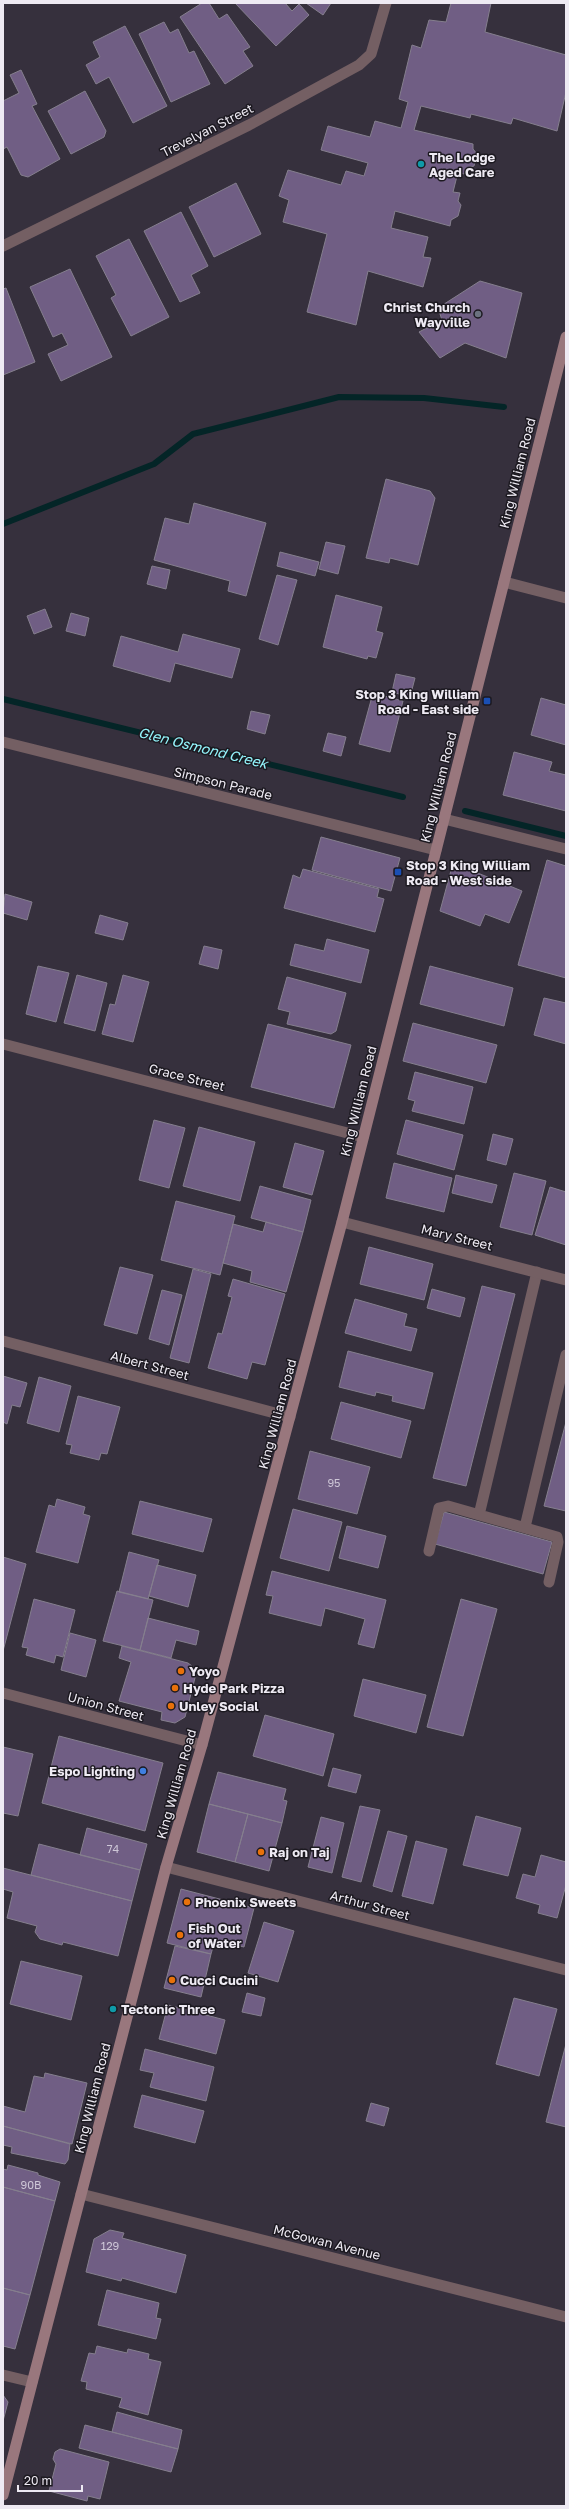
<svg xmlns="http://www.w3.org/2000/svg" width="569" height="2509" viewBox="0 0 569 2509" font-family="'Golos Text',sans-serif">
  <rect width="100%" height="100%" fill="#36303d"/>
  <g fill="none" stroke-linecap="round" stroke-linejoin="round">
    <path stroke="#042527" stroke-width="6" d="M3,524L154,464L193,434L339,397L424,398L504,407
      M3,699L403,797
      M465,811L566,836"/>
  </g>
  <path fill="#705e84" stroke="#857f8e" d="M202,3H209L219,19L227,14L250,47L243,51L253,66L225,84L180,17Z
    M235,3H285L292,11L299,4L309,15L276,46Z
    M306,3H331L323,15Z
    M451,3H491L485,32L566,55V92L557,131L513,118L511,124L471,114L470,118L421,106L414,130L473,144V149L477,154L474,166L466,168L464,174L458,172L453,192L460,193L458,201L461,205L458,216L451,220L450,226L395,211L391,228L428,237L423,257L431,258L423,287L368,271L356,325L307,312L327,234L283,222L289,200L279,196L288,170L341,185L346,171L364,176L368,163L321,150L328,126L370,137L375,121L401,128L408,102L399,99L412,45L421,48L429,20L446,22Z
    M164,22L170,33L178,29L189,53L194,51L210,84L171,102L139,34Z
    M125,26L167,106L133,123L109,77L96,84L86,65L100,57L93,42Z
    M21,70L37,104L32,106L60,159L28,177L21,175L7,147L3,149V101L19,93L10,75Z
    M85,91L106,131L104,137L71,154L48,111Z
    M236,183L261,234L214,257L189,207Z
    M181,212L208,266L191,275L200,293L180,302L144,231Z
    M129,239L169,317L131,336L111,298L116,295L96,256Z
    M70,269L112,357L61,381L48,354L68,345L62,333L53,337L30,287Z
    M480,281L522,293L506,358L465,343L440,358L419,332L442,320L438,308Z
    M6,288L35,362L3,375V289Z
    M386,479L430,491L435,498L418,565L390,558L389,563L366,558Z
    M194,503L266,523L246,596L228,591L230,581L154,560L165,518L189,524Z
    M326,542L345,546L338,574L319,569Z
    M280,552L319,562L315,576L277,566Z
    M152,566L170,570L166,589L147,584Z
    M277,575L297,580L278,645L259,639Z
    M336,595L382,607L376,631L383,633L376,658L368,656L367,659L323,647Z
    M45,609L52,627L34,634L27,616Z
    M71,613L89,618L85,636L66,631Z
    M183,634L240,649L232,678L175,663L170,682L113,666L121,636L178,652Z
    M396,674L415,678L410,697L392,692Z
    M373,693L403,701L390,752L359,744Z
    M541,698L566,705V745L531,735Z
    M251,711L270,715L265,734L247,729Z
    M328,733L346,737L341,756L323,751Z
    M514,752L552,762L549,771L566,775V811L503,795Z
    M321,837L400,858L391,891L312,870Z
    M547,860L566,866V978L518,965Z
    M453,863L522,891L509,923L485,914L480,926L440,911Z
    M303,869L379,889L377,897L384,899L375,932L284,908L293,875L300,878Z
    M5,894L32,902L27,920L3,913Z
    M100,915L128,923L123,940L95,933Z
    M327,939L369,950L361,983L290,965L295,944L324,951Z
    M204,946L222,950L218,969L199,964Z
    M38,966L69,973L56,1022L26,1014Z
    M430,966L513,988L504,1026L420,1004Z
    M77,975L107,983L95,1031L64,1023Z
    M123,975L149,982L133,1042L102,1034L110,1004L115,1005Z
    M287,977L346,993L336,1031L331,1034L287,1024L290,1012L278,1009Z
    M544,998L566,1003V1044L534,1035Z
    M413,1023L497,1045L486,1083L403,1061Z
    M268,1024L351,1045L334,1108L251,1087Z
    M415,1072L473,1087L464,1124L412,1111L415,1101L408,1099Z
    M154,1120L185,1128L169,1188L139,1180Z
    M406,1120L463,1135L454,1170L397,1154Z
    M199,1127L255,1142L240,1201L183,1186Z
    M493,1134L513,1139L506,1165L487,1160Z
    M295,1143L324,1151L312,1195L283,1187Z
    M394,1163L452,1178L444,1212L386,1198Z
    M514,1173L546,1181L532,1235L500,1227Z
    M456,1175L497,1185L492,1203L452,1193Z
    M260,1186L311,1200L303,1232L251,1218Z
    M550,1187L566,1192V1245L535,1235Z
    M176,1201L235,1216L220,1275L161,1260Z
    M266,1222L303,1232L286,1292L250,1282L252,1271L223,1263L233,1224L263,1232Z
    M369,1247L433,1264L424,1300L360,1284Z
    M120,1267L153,1275L137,1334L104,1325Z
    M193,1269L211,1274L189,1363L170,1358Z
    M233,1279L285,1294L265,1365L252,1362L247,1379L208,1368L218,1333L222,1334L232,1297L228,1296Z
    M482,1286L515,1294L466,1486L433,1478Z
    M432,1289L465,1298L460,1317L427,1308Z
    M162,1290L182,1295L169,1345L149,1339Z
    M355,1299L407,1314L404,1326L417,1329L411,1351L345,1333Z
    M348,1351L433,1373L424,1409L392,1401L393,1396L376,1392L375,1396L339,1387Z
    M3,1376L27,1383L20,1407L12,1405L7,1424L3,1422Z
    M39,1377L71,1386L59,1432L27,1423Z
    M78,1396L120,1407L107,1454L101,1453L99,1460L70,1453L72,1445L66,1444Z
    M341,1402L411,1421L401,1458L331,1439Z
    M566,1422V1511L544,1506Z
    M310,1451L370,1467L357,1514L298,1499Z
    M57,1499L85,1507L83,1514L90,1516L78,1563L36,1552L49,1505L55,1507Z
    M140,1501L212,1519L203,1552L132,1534Z
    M293,1509L342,1522L329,1571L280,1558Z
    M444,1512L552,1542L543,1574L435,1544Z
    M347,1526L386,1536L378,1568L339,1558Z
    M129,1552L159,1560L148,1599L119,1592Z
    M3,1557L26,1564L3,1651Z
    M157,1565L196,1575L188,1607L149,1596Z
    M272,1571L386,1600L374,1648L358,1644L365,1619L325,1608L321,1626L269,1613L273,1596L266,1595Z
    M117,1591L153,1600L140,1650L103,1641Z
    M34,1599L75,1610L63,1657L56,1655L54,1663L26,1655L28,1648L22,1647Z
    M461,1599L497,1609L463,1736L427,1727Z
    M148,1618L199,1631L196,1645L176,1640L171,1658L140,1650Z
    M70,1633L96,1640L86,1677L61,1670Z
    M122,1646L188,1663L197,1670L185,1717L175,1723L161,1720L162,1712L119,1701L131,1662L119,1658Z
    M363,1679L426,1695L416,1733L354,1716Z
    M265,1715L334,1734L323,1776L253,1756Z
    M59,1736L163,1763L145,1831L42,1803Z
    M3,1747L33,1754L18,1816L3,1813Z
    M333,1768L361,1775L356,1793L328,1786Z
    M218,1772L286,1789L283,1800L287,1801L282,1823L209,1804Z
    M209,1804L248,1814L235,1862L197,1852Z
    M360,1806L380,1810L361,1882L342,1877Z
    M248,1814L282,1823L269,1871L235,1862Z
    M476,1816L521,1828L508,1876L463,1865Z
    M321,1817L344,1823L332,1873L308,1867Z
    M87,1828L147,1844L140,1870L80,1855Z
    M388,1831L407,1836L392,1892L373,1886Z
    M416,1841L447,1849L433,1904L402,1896Z
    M39,1844L140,1870L132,1901L31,1875Z
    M541,1855L566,1862V1885L557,1918L538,1913L540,1905L516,1898L523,1874L535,1877Z
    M3,1868L132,1901L118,1956L63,1942L62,1945L40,1939L35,1932L37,1926L7,1918L13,1892L3,1889Z
    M181,1889L254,1908L244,1947L215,1940L211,1954L167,1943Z
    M264,1922L294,1931L278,1982L248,1973Z
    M175,1946L211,1954L201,1997L164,1988Z
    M21,1961L82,1976L71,2020L10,2004Z
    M247,1993L265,1998L261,2016L242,2012Z
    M514,1998L557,2009L539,2076L496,2064Z
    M168,2005L225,2020L216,2054L159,2039Z
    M566,2044V2127L546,2122Z
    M145,2049L214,2067L206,2101L150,2087L154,2073L140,2070Z
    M45,2073L87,2083L72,2144L3,2126V2106L25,2112L34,2076L44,2078Z
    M142,2095L204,2111L195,2143L134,2127Z
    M371,2103L389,2108L384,2126L366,2121Z
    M3,2126L70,2144L68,2160L65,2164L11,2153L12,2147L3,2145Z
    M8,2165L38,2173V2175L60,2182L55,2201L3,2187V2169L7,2170Z
    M3,2187L55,2201L30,2295L3,2288Z
    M110,2230L124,2233L122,2238L186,2255L176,2293L122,2278L121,2281L86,2272L94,2239Z
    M3,2288L30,2295L15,2349L3,2346Z
    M107,2290L159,2303L156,2318L161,2319L156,2339L98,2325Z
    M97,2346L127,2353L128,2349L149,2354L148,2359L161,2362L148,2415L119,2407L122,2398L86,2389L87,2382L81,2381L89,2353L95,2354Z
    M3,2395L8,2402L3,2421Z
    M117,2412L182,2430L178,2449L112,2432Z
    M85,2425L178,2449L171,2472L79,2448Z
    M60,2449L109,2462L100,2499L88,2496L87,2501L49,2491L56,2464L53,2459L55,2452Z"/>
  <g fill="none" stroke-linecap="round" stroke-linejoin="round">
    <path stroke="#745f63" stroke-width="11" d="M444,819L566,849
      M479,1515L537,1272
      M525,1527L566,1355
      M429,1551L439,1508L448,1506L557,1537L558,1542L549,1582"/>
    <path stroke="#745f63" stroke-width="11" d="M3,246L249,125L359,65L371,54L386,3
      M504,582L566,598
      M3,742L436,850
      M3,1044L363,1137
      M342,1222L566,1280
      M3,1341L290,1417
      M3,1693L202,1745
      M166,1867L566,1970
      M81,2194L566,2317
      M3,2375L32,2382"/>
    <path stroke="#99777d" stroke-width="11" d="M3,2495L166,1867L202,1745L342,1222L566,337"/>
  </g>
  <g fill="#0f9aa8" stroke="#1c1920" stroke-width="1.5">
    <circle cx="421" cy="164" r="4"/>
    <circle cx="113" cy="2009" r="4"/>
  </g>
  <circle fill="#6b7280" stroke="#1c1920" stroke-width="1.5" cx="478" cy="314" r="4"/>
  <g fill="#1a4fb4" stroke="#1c1920" stroke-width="1.5">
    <rect x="483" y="697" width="8" height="8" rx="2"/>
    <rect x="394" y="868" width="8" height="8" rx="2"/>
  </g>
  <g fill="#e8710a" stroke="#1c1920" stroke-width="1.5">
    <circle cx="181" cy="1671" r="4"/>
    <circle cx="175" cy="1688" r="4"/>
    <circle cx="171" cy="1706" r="4"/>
    <circle cx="261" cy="1852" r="4"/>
    <circle cx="187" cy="1902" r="4"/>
    <circle cx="180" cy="1935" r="4"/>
    <circle cx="172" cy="1980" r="4"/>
  </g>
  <circle fill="#3f7fe0" stroke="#1c1920" stroke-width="1.5" cx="143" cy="1771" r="4"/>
  <g text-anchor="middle" stroke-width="3" stroke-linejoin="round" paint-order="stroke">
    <g font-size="11" fill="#cec7d7">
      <text x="334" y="1487">95</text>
      <text x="113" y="1853">74</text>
      <text x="31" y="2189">90B</text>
      <text x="110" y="2250">129</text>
    </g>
    <g font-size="13" fill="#eeeaf3" stroke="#1c1920">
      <text transform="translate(207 130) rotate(-27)" y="5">Trevelyan Street</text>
      <text transform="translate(517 473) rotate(-76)" y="5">King William Road</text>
      <text transform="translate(223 783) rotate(14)" y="5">Simpson Parade</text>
      <text transform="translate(438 787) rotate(-76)" y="5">King William Road</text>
      <text transform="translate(187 1077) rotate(14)" y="5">Grace Street</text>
      <text transform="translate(358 1101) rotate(-76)" y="5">King William Road</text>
      <text transform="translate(457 1237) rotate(14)" y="5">Mary Street</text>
      <text transform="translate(150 1365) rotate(15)" y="5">Albert Street</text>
      <text transform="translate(277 1414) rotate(-75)" y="5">King William Road</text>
      <text transform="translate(106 1706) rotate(15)" y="5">Union Street</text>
      <text transform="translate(176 1784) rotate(-74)" y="5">King William Road</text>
      <text transform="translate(370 1905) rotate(15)" y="5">Arthur Street</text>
      <text transform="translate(92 2098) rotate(-76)" y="5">King William Road</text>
      <text transform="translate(327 2242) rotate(14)" y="5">McGowan Avenue</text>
    </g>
    <g font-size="13" font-weight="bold" fill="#eeeaf3" stroke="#1c1920" text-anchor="start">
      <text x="429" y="162">The Lodge<tspan x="429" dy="15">Aged Care</tspan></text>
      <text x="470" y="312" text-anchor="end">Christ Church<tspan x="470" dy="15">Wayville</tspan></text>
      <text x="479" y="699" text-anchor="end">Stop 3 King William<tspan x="479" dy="15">Road - East side</tspan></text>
      <text x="406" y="870">Stop 3 King William<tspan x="406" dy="15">Road - West side</tspan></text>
      <text x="189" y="1676">Yoyo</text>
      <text x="183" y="1693">Hyde Park Pizza</text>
      <text x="179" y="1711">Unley Social</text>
      <text x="135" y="1776" text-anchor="end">Espo Lighting</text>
      <text x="269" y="1857">Raj on Taj</text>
      <text x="195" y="1907">Phoenix Sweets</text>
      <text x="188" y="1933">Fish Out<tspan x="188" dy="15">of Water</tspan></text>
      <text x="180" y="1985">Cucci Cucini</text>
      <text x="121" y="2014">Tectonic Three</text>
    </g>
    <g font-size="14" font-style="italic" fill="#93f4fb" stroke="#1c1920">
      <text transform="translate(203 748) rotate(14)" y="5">Glen Osmond Creek</text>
    </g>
  </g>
  <rect width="569" height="2509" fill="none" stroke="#eeeaf3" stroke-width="8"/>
  <path d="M18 2485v6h64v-6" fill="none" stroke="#eeeaf3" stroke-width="2"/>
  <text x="24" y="2485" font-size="12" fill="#eeeaf3" stroke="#1c1920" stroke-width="3" paint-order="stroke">20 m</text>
</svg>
